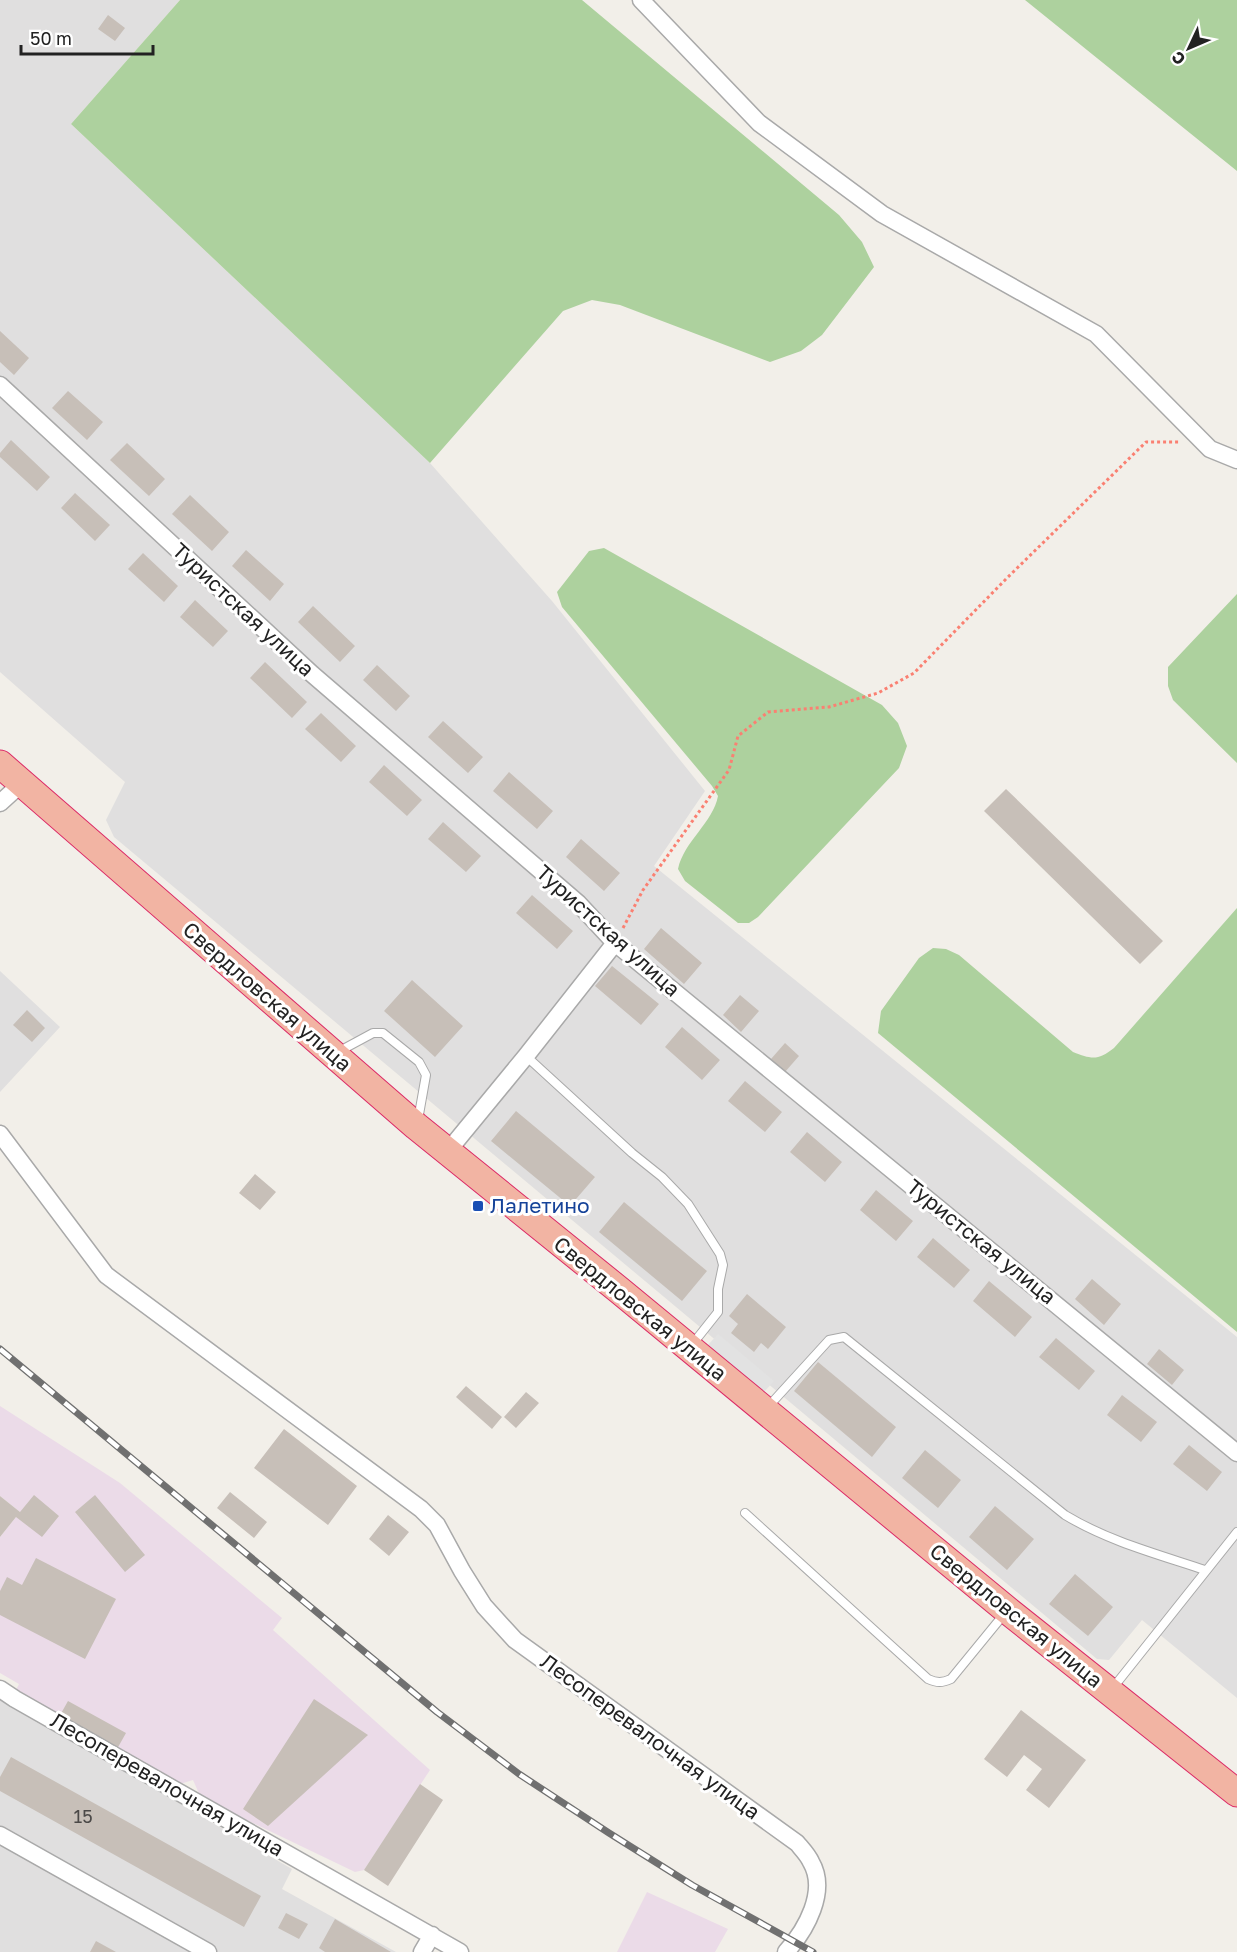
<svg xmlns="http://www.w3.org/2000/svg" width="1237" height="1952" viewBox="0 0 1237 1952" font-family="'Golos Text',sans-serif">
  <rect width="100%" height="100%" fill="#f2efe9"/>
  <path fill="#e0dfdf" d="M0,0H180L71,124L430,463L552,601L705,791L654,866L1237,1337V1698L1142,1620L1109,1660L1097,1659L114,837L106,820L125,782L0,672Z
    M0,971L60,1027L0,1092Z
    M0,1699L292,1869L282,1889L396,1952H0Z"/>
  <path fill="#ebdbe8" d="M0,1406L120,1483L282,1618L273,1630L430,1770L364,1870L355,1872L201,1798L193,1780L180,1784L15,1692L19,1684L0,1673V1537L20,1512L0,1496Z
    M647,1892L728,1929L715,1952H617Z"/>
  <path fill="#add19e" d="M180,0H582L839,215L862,242L874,267L822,335L801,351L770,362L620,305L592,300L563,311L430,463L71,124Z
    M1025,0H1237V171Z
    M604,548L882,705L898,723L907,746L899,768L758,917L749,923H738L685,881L678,869C684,841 713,823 718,796L712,786L562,607L557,592L589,551Z
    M1237,594V763L1173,700L1168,686V667Z
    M1237,908V1332L878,1033L881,1011L919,958L933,948L946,949L959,955L1073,1052C1091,1059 1098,1061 1114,1048Z"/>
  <path fill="#e2e2e2" d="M718,1334L774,1381L763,1393L707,1346Z"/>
  <path fill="#c7bfb8" d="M108,15L125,28L115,41L98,29Z
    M0,331L29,358L14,375L0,362Z
    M68,391L103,422L87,440L52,408Z
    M11,440L50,477L37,491L0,457V453Z
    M127,443L165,479L149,496L110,460Z
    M75,493L110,525L95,541L61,508Z
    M190,495L229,532L212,551L172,514Z
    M246,550L284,584L270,601L232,566Z
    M143,553L178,586L164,602L128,569Z
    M195,600L228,631L213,647L180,617Z
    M313,606L355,646L340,662L298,622Z
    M265,662L307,702L292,718L250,678Z
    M377,665L410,696L396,711L363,680Z
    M321,713L356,746L341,762L305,729Z
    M443,721L483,757L468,773L428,737Z
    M384,765L422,800L407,816L369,782Z
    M509,772L553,811L537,829L493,791Z
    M1006,789L1163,941L1140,964L984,811Z
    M443,822L481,856L466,872L428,839Z
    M581,839L620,873L604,891L566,857Z
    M532,895L573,931L557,949L516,913Z
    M661,928L702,963L684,984L644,949Z
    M612,966L659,1004L641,1025L595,986Z
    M412,980L463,1026L435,1057L384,1011Z
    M740,995L759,1011L741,1032L723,1015Z
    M27,1010L45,1028L32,1042L13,1025Z
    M682,1027L720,1060L702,1080L665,1047Z
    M785,1043L799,1056L785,1072L771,1059Z
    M745,1081L782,1112L765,1132L728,1101Z
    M516,1111L595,1177L570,1206L491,1141Z
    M807,1132L842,1162L825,1182L790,1152Z
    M255,1174L276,1192L260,1210L239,1193Z
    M876,1190L913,1221L896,1241L860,1210Z
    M624,1202L707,1271L682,1301L599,1232Z
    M933,1238L970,1270L954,1288L917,1257Z
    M1092,1279L1121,1304L1104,1325L1075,1299Z
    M989,1281L1032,1317L1015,1337L973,1301Z
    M747,1294L786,1327L768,1349L761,1343L754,1352L731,1333L738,1324L729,1316Z
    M1056,1338L1095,1371L1079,1390L1039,1357Z
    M1159,1349L1184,1370L1172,1385L1147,1364Z
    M818,1362L896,1427L872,1457L794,1391Z
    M466,1386L502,1417L492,1429L456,1397Z
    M526,1392L539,1403L516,1428L504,1417Z
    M1122,1395L1157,1422L1141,1442L1107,1415Z
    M284,1429L357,1486L328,1525L254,1468Z
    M1189,1445L1222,1472L1207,1491L1173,1464Z
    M925,1450L961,1480L938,1508L902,1478Z
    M230,1492L267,1522L254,1538L217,1508Z
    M34,1495L59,1516L42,1537L16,1517L0,1537V1496L20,1512Z
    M95,1495L145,1555L125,1572L75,1512Z
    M995,1506L1034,1539L1007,1570L969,1537Z
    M388,1515L409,1532L389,1556L369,1539Z
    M36,1558L116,1599L85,1659L0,1615V1591L7,1577L22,1585Z
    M1075,1574L1113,1607L1088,1636L1049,1604Z
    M314,1699L368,1735L268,1826L243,1809Z
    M68,1701L126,1733L117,1749L59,1717Z
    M1021,1710L1086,1760L1049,1808L1026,1790L1042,1769L1024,1755L1007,1777L984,1759Z
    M11,1757L261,1896L244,1927L0,1791V1777Z
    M420,1784L443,1800L388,1886L364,1870Z
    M286,1913L308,1924L299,1939L278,1928Z
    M335,1919L391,1952H325L319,1948Z
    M96,1941L116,1952H90Z"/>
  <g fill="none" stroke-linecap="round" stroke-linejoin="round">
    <defs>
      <path id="service" d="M336,1053L373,1033H383L419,1062L426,1075L418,1120
        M526,1056L632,1153L662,1177L688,1204L720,1254L723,1265L718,1289V1312L691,1346
        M767,1408L829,1340L844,1337L1065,1515C1108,1541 1157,1554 1205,1570
        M745,1513L928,1679C937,1683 942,1683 951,1679L1005,1613
        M1112,1689L1237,1532"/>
      <path id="minor" d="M641,0L759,123L882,214L1096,334L1210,449L1237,460
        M0,385L312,674L578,903L615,943L1237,1453
        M0,803L22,783
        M0,1134L106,1275L421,1509L437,1525L462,1571L484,1606L515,1640L797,1843C802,1849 808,1855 811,1862C828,1891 806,1930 786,1952
        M448,1151L526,1056L615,943
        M0,1689L15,1699L460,1952
        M0,1835L208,1952
        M422,1952L432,1935"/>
      <path id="trunk" d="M0,764L416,1126L619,1290L1007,1610L1237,1793"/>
    </defs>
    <use href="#service" stroke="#a9a9a9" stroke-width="10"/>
    <use href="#minor" stroke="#a9a9a9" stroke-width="19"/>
    <use href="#trunk" stroke="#dc2a67" stroke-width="29"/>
    <path stroke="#fa8072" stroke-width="3" stroke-dasharray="3 3" stroke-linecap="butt" d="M623,928L643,890L729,770L738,736L768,712L829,707L878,693L914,673L1007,578L1146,442H1180"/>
    <use href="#service" stroke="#fff" stroke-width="8"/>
    <use href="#minor" stroke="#fff" stroke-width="16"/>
    <use href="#trunk" stroke="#f2b4a3" stroke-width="27"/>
    <defs>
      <path id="rail" d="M0,1349L437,1712L519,1774L609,1833L692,1885L813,1952"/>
    </defs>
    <use href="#rail" stroke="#707070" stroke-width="7"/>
    <use href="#rail" stroke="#fff" stroke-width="4.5" stroke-dasharray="14" stroke-linecap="butt"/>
  </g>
  <rect fill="#1a4fb4" stroke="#fff" stroke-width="2" x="472" y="1200" width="12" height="12" rx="3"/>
  <g text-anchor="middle" stroke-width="6" stroke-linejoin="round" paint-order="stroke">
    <g font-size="18" fill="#4b4948">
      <text x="83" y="1823">15</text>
    </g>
    <g font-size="21" fill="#222" stroke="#fff">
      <text transform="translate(243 610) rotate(43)" y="7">Туристская улица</text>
      <text transform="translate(608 931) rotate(42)" y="7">Туристская улица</text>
      <text transform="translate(267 997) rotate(41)" y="7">Свердловская улица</text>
      <text transform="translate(981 1242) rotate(39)" y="7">Туристская улица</text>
      <text transform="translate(640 1309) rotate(39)" y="7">Свердловская улица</text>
      <text transform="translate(1016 1616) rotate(39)" y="7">Свердловская улица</text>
      <text transform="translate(650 1737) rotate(36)" y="7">Лесоперевалочная улица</text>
      <text transform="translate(167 1785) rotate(30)" y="7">Лесоперевалочная улица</text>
    </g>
    <g font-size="21" fill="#164399" stroke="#fff" text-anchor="start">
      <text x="490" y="1213">Лалетино</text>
    </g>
  </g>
  <g transform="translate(1189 48) rotate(226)" stroke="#ffffff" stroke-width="4.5" paint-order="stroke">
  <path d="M0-4.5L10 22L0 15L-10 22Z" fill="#222222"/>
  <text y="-9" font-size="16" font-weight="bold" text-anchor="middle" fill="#222222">С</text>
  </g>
  <path d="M21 45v9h132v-9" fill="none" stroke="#222222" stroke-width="3"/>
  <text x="30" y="45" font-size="18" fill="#222222" stroke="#ffffff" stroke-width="4.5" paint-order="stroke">50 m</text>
</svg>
